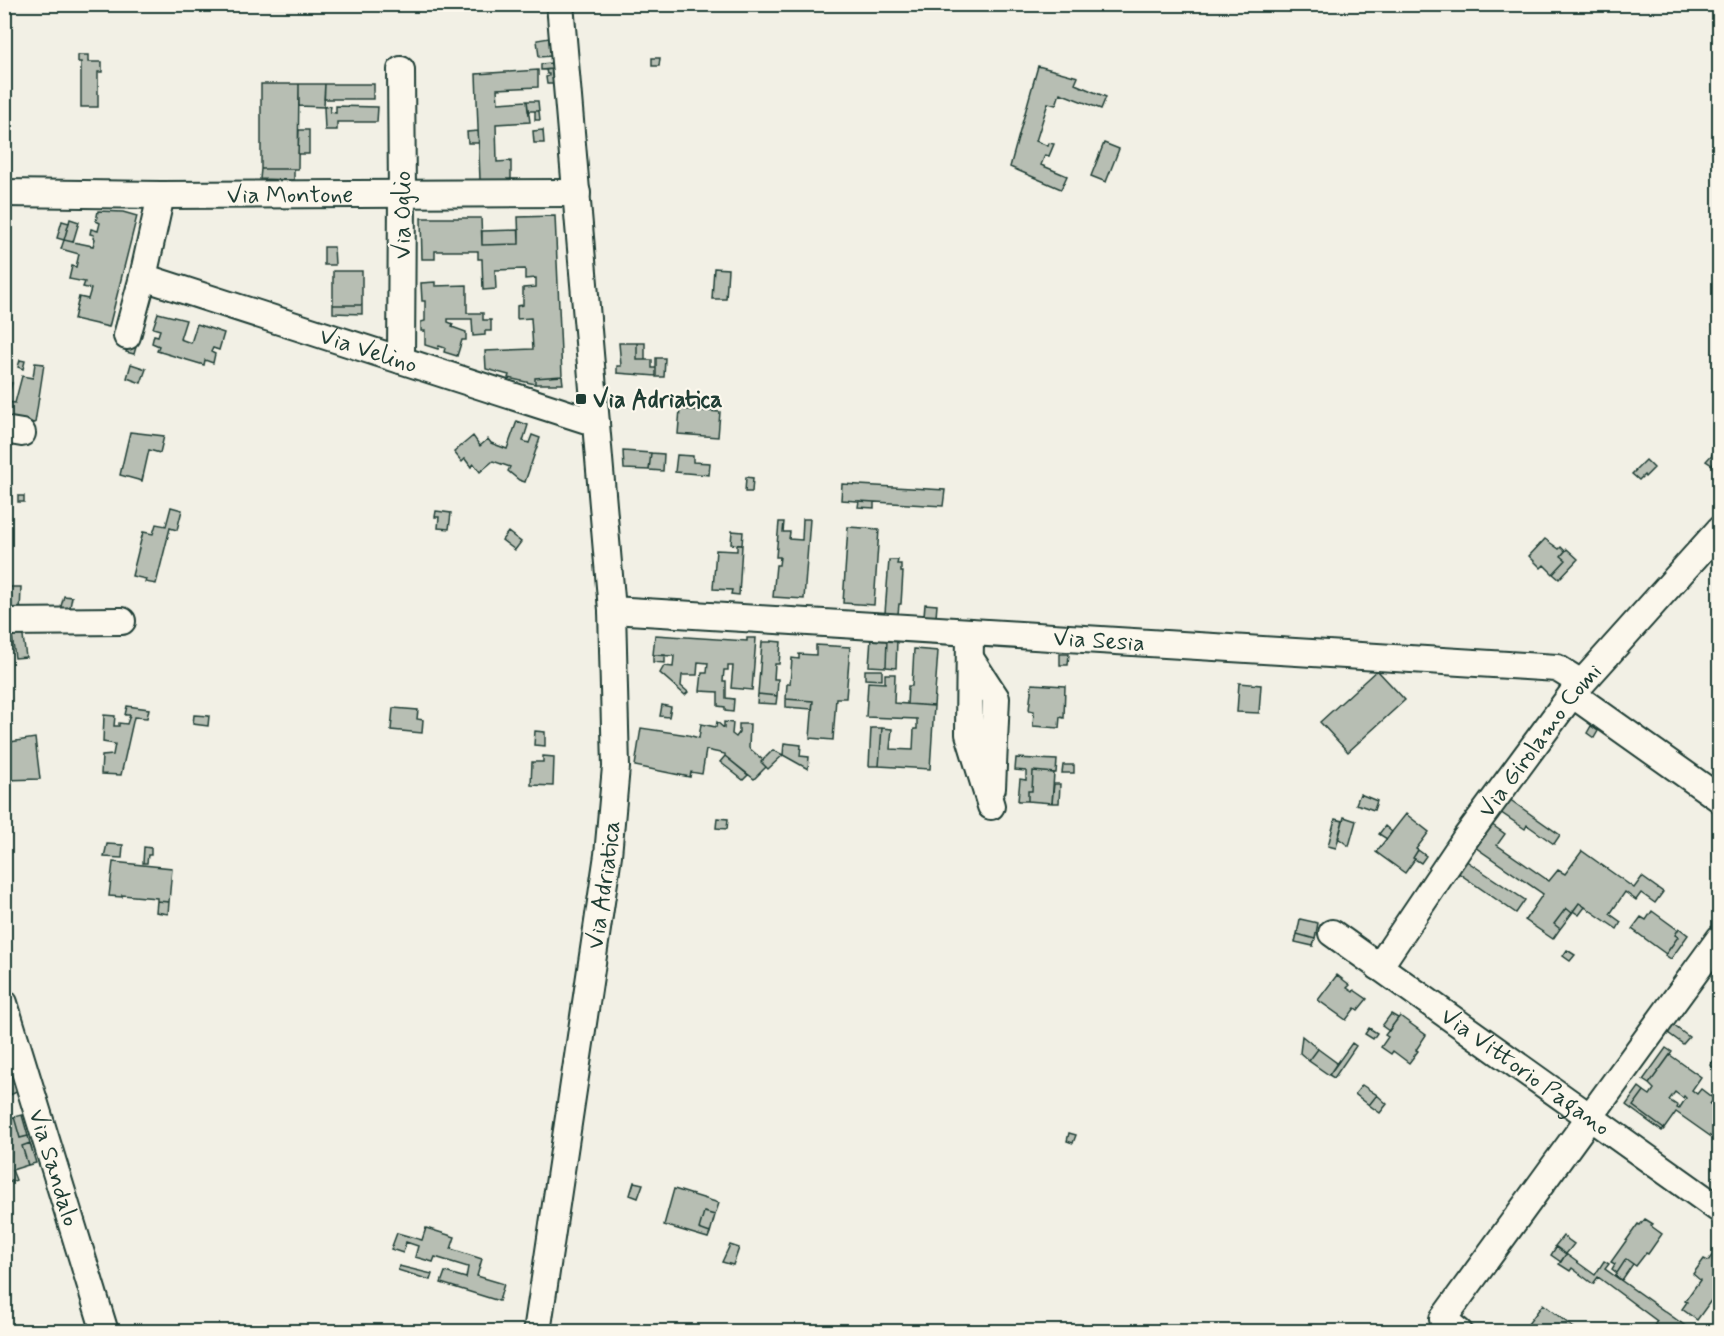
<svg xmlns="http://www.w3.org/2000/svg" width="1724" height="1336" viewBox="0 0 1724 1336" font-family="Mynerve,sans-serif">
  <rect width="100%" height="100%" fill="#f2f0e5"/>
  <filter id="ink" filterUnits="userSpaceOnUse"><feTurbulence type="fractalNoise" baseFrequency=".0167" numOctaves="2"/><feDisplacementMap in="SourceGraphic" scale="12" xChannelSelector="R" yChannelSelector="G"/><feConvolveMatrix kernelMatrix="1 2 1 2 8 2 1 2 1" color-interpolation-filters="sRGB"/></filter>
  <g filter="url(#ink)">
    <path fill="#b7beb3" stroke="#1f3d34" stroke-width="1.5" fill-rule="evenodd" d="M549,38L551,56L539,57L537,40Z
      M78,55H88V62H102V72H98V107H81V62H78Z
      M652,58H660L659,66H652Z
      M551,63L552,69L541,70V64Z
      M1038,66L1078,77L1075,84L1106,97L1101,109L1060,93L1056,105L1048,103L1036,141L1048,146L1049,143L1054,144L1049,156L1045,155L1041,165L1067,176L1061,189L1010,167Z
      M552,69L553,84H547L546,77L549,76V74H547L546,70Z
      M538,70V87L497,89L498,103L527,101L530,122L496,124L497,162L511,161V180H480L476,74Z
      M261,84H299L298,169H261Z
      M299,84H325L324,107L299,106Z
      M325,84H374V92H373V99H324Z
      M527,101H538L539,111H528Z
      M331,106L330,112L336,113V106L378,107L377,122H337V130H325L324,107Z
      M535,111H539L540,120H535Z
      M299,130H309V154H298Z
      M543,130L544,143H534L533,131Z
      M478,131L479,143H468L467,132Z
      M1104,143L1119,149L1106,182L1091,176Z
      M261,169H294V180L260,179Z
      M98,211L123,212L137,216L109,327L74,319L79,297L88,299L91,289L83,287L85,282L69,279L72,266L76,267L79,254L61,249L64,240L93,246L95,239L93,238L94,235L90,234L91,229L98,231L100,223L96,221Z
      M555,216L562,376L535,378V384L508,378L509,375L486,369L485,351L533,349L531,318L517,319V306L523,305V288L536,287V278L525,279V269L495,270L496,289L483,290L482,259H478V251H435V259H422L421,218H481L482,245L519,244L518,217Z
      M70,219L79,222L73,242L64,240Z
      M62,221L69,223L64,240L57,238Z
      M519,230V244L482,245V231Z
      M324,247H334L335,265H324Z
      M714,268L728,269L726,299H712Z
      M333,271H362V305H333Z
      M435,282V286L467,285V313H483V320H491V331H485V335L473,336L472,319H448V322L453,324L452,327L466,332V340H462L457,356L444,352L445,348L439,346L438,349L425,345V331H421V322L425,321V301H422L421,283Z
      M333,305H362V314L333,313Z
      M158,313L186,320L180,339L191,343L197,324L224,333L219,350L213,348L211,352L215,354L213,363L205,360L204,365L157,351L159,346L152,343L154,335L158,336L160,330L153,328Z
      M619,343H637V360H652V368H656V376L617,373V366H621Z
      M637,343H645V360H637Z
      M128,345L136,347L134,354L126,352Z
      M656,358H665L664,377H656Z
      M20,360L25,361L23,369L18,367Z
      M35,363L44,364L35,423L4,418V382L12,383L7,402L15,403L22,376L33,378Z
      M131,364L146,369L141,383L127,378Z
      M562,376L563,384H535V378Z
      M680,409L720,412L718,437L678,434Z
      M517,421L528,425L523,441L529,443L532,435L540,438L525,482L519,480L508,471L510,467L493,461L480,472L474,464L471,467L465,459L462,462L454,452L473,436L480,446L488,439L491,443L507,449Z
      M130,432L164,436L160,453L149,450L142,481L120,475Z
      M1720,446V457L1712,465L1706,461Z
      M623,451L651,453L649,470L624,469Z
      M651,453L664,454L663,471L649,470Z
      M677,455L693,456V462L710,463L709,475L675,472Z
      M1720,457V471L1713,465Z
      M1646,460L1654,468L1645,477L1644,475L1639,480L1632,474Z
      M746,477L753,478L752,492H745Z
      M842,484L945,490L943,506L841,500Z
      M18,496H24V502H18Z
      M859,501L874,502V508L858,507Z
      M171,507L182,510L177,530L170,528L156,584L145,582L146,579L132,576L143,532L153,534L156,524L166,526Z
      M436,511L451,513L449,529L438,528L439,517H435Z
      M803,519H810L804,599L773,597L776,565H779L780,557H776L779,522H784L783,532H790L789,539L802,540Z
      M848,527L879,529L874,605L843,603Z
      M732,531L743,532L742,545L731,544Z
      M508,532L521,542L515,550L502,540Z
      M1545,539L1559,549L1561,547L1565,551L1561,556L1566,560L1553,574L1544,565L1541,568L1529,556Z
      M737,545H742L739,595L731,594L732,590L713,589L716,550L737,551Z
      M1567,549L1578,559L1559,579L1553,574L1566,560L1561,556Z
      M889,560H898L897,564H901V572H903L901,604H899L898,614L885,613Z
      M4,586L9,587V608H4Z
      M9,587H21L20,614H14V608H9Z
      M64,596L72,597L69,612L59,613Z
      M925,604L937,605L936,617L924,616Z
      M22,630L26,657L15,658L12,636Z
      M655,635L747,641V638H756L752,690L731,688L733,666H728V670H724L723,681H726V698L734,699L733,712L725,711V707L718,706V692L700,691L702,673H707L708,663L698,662L697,675H682L681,686L688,692L685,695L660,673L664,666L673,667L674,656L653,655Z
      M871,638L887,639L886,667L869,666Z
      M887,639L897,640L896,668L886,667Z
      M771,641L781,642L779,664H775L774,679H778L777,696L758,694L762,642H771Z
      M816,645L850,647L846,698H836L833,740L810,738L813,701L786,699L787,684H790L792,658L799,659V654L816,655Z
      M914,649L938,651L934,706L907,704L908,686H912Z
      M1060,654H1069L1068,665H1060Z
      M653,655H665V663L653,662Z
      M865,670H882V680L865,679Z
      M1377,670L1405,700L1348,752L1320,722Z
      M885,674H895L894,703L934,706L930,769L879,766L882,728L892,729L890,749L913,750L914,729H917V719L866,717L868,682L885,683Z
      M1239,683L1261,685L1259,713L1237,712Z
      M1032,684L1065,686L1064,718L1060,717L1059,728L1033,726L1034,711L1029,710Z
      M758,694L777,696L776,704L757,703Z
      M786,699L813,701L812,709L786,707Z
      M662,705L671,707L669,717L660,716Z
      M127,706L149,709L147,718L134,717L121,775L101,774L102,756L113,755L115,744L103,742L104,715L115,716L114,726H119V723L127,724L130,715H125Z
      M393,708L418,710L417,719L423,720L422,733L391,730Z
      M194,715L209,716L208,726L193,724Z
      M717,722L724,728V722L733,723L732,734L736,737L739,733V724H750L749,748L763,760L761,762L766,767L754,779L725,756V754L706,750L702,774L691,772L690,777L635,766L641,728L688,735L699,738L701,724L716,727Z
      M1591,726L1598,731L1594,738L1587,733Z
      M871,728H882L879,766H869Z
      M535,731L545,732V746L534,745Z
      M35,738L40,779L4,780V743Z
      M784,743L801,745L800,756L809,757L808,769L783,755Z
      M773,750L783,755L768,769L761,762Z
      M543,756L554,757L553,786L531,785L532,762H543Z
      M725,756L748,775L743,780L720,762Z
      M1016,758L1057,760L1056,773L1033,771L1032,791H1028V801H1018L1020,779L1026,780V771L1015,770Z
      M1063,765H1074V773H1062Z
      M1033,771L1054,773L1052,803L1028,801V791H1032Z
      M1054,784H1060L1059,803H1052Z
      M1360,794L1377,801L1374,810L1356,804Z
      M1509,799L1560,835L1554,844L1527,825L1525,829L1500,812Z
      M1406,814L1429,832L1416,849L1418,850L1413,858L1415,859L1405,873L1376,852Z
      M1344,817L1356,821L1349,846L1338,838Z
      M717,818L728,819L727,829L716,828Z
      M1335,819L1343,821L1336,848L1328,846Z
      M1491,824L1505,834L1497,845L1549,881L1558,870L1565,874L1582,851L1634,888L1642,877L1663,892L1655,903L1641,893L1636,900L1625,892L1610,914L1621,922L1617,929L1579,903L1572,913L1566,908L1554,924L1560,929L1553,939L1525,920L1543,894L1475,847Z
      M1385,826L1392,832L1387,839L1379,834Z
      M107,844L123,845L122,858L104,857Z
      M144,847L151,848V855H148L147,863H143Z
      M1418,850L1426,856L1421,863L1413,858Z
      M1465,860L1525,900L1516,913L1457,872Z
      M113,862L172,868L169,902L157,901V898L122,895V897L109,896Z
      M157,901L169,902L168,914L156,912Z
      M1579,903L1585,907L1579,915L1573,911Z
      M1566,908L1572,913L1560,929L1554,924Z
      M1652,911L1678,930L1675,935L1678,937L1666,954L1632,929L1641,917L1646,920Z
      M1300,919L1318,923L1315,939L1297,934Z
      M1679,928L1688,935L1671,959L1665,955L1678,937L1675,935Z
      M1297,934L1315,939L1313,946L1295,942Z
      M1567,950L1575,955L1570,961L1563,956Z
      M1337,975L1350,985L1347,988L1353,992L1354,990L1367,999L1358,1010L1355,1008L1346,1020L1318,1000Z
      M1391,1014L1398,1018L1389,1031L1382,1026Z
      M1400,1016L1426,1035L1416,1050L1418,1051L1409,1063L1393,1051L1391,1054L1381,1047L1388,1037L1385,1035Z
      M1669,1022L1689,1037L1683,1044L1664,1030Z
      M1369,1028L1377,1033L1373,1039L1365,1034Z
      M1302,1036L1318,1049L1309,1061L1300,1053Z
      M1352,1043L1356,1046L1334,1078L1329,1075Z
      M1666,1048L1672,1052L1649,1084L1643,1080Z
      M1318,1049L1337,1063L1329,1075L1309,1061Z
      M1670,1055L1701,1077L1692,1090L1697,1094L1701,1089L1714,1099L1710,1104L1720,1110V1130L1713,1138L1676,1112L1664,1129L1633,1106L1644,1091L1650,1095L1654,1089L1649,1084ZM1675,1092L1683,1098L1684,1096L1686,1098L1679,1109L1677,1108L1678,1106L1669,1100Z
      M1716,1057L1720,1059V1072L1710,1065Z
      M16,1074L21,1090L10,1095L4,1077Z
      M1362,1085L1377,1095L1369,1105L1355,1094Z
      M1639,1087L1644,1091L1633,1106L1664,1129L1662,1131L1626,1105Z
      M1377,1095L1387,1104L1380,1113L1369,1105Z
      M22,1115L28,1136L20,1138L14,1117Z
      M14,1117L20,1138L28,1136L30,1143L22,1146L28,1165L12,1170L16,1180L5,1184L4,1120Z
      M1069,1133L1076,1135L1073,1143L1067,1141Z
      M30,1143L36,1163L28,1165L22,1146Z
      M634,1182L643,1184L638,1198L630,1195Z
      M674,1189L719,1203L715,1215L704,1212L699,1229L710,1233L708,1238L664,1225Z
      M704,1212L715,1215L710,1233L699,1229Z
      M1645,1219L1653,1224L1651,1226L1662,1234L1648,1254L1646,1253L1636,1266L1626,1259L1617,1273L1612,1269L1615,1264L1611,1262L1638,1224L1640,1225Z
      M426,1228L455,1237L451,1249L482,1259L477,1276L504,1284L499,1301L441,1283L445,1272L466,1278L468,1267L435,1257L433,1262L415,1257L418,1246L406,1242L403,1253L391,1249L397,1233L422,1240Z
      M1563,1236L1574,1244L1566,1254L1555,1246Z
      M730,1245L739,1248L733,1265L722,1262Z
      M1556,1247L1566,1254L1561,1262L1551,1255Z
      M1716,1250L1720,1253V1280L1715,1285L1720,1288L1697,1320L1682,1309L1687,1302L1685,1301L1700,1280L1693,1274L1704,1259L1708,1261Z
      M1566,1254L1595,1275L1604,1261L1609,1264L1605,1269L1694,1332H1650L1657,1321L1598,1277L1593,1284L1572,1268L1570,1271L1559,1264Z
      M1626,1259L1633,1264L1622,1280L1615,1276Z
      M399,1266L432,1274L430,1280L398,1270Z
      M1543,1304L1579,1332H1522Z"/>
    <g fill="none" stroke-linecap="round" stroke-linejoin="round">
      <defs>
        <g id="minor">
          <path d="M401,70L402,194L401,360"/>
          <path id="s1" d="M4,193L161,195L577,193"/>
          <path id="s2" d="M143,277L596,423"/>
          <path d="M127,336L143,277L161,195"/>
          <path d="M4,430L22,433"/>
          <path id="s3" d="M612,610L1557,668L1581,683"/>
          <path d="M4,622L122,621"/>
          <path d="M970,632L969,734L991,806"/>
          <path d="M970,658L996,698L992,788"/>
          <path d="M1572,694L1720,799"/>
          <path id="s4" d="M1332,933L1720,1210"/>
          <path id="s5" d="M1379,967L1465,839L1572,694L1720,529"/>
          <path id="s6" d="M4,1003L105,1332"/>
          <path id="s7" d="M537,1332L608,855L616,767L612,610L560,4"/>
          <path d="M1459,1332L1443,1319L1720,938"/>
        </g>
      </defs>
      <use href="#minor" stroke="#1f3d34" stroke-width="30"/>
      <use href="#minor" stroke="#fbf7ec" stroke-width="26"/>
    </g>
  </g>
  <rect fill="#1f3d34" stroke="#fbf7ec" stroke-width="2" x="575" y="393" width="12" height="12" rx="3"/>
  <g text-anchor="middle" stroke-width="4.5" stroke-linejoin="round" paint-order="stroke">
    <g font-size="24" fill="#1f3d34" stroke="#fbf7ec">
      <text dy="8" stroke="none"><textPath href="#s1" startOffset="286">Via Montone</textPath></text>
      <text transform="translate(402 215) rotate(-90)" y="8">Via Oglio</text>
      <text dy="8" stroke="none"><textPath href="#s2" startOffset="237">Via Velino</textPath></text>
      <text dy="8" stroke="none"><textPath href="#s3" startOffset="488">Via Sesia</textPath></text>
      <text dy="8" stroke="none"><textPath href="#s5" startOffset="278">Via Girolamo Comi</textPath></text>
      <text dy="8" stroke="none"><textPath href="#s7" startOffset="452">Via Adriatica</textPath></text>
      <text dy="8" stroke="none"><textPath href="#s4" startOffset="238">Via Vittorio Pagano</textPath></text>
      <text dy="8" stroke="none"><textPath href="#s6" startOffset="172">Via Sandalo</textPath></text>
    </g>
    <g font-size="24" font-weight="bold" fill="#1f3d34" stroke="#fbf7ec" text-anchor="start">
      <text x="593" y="407">Via Adriatica</text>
    </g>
  </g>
  <rect width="1724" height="1336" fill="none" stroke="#fbf7ec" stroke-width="24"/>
  <rect x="12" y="12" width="1700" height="1312" fill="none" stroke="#1f3d34" stroke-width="2" filter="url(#ink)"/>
</svg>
